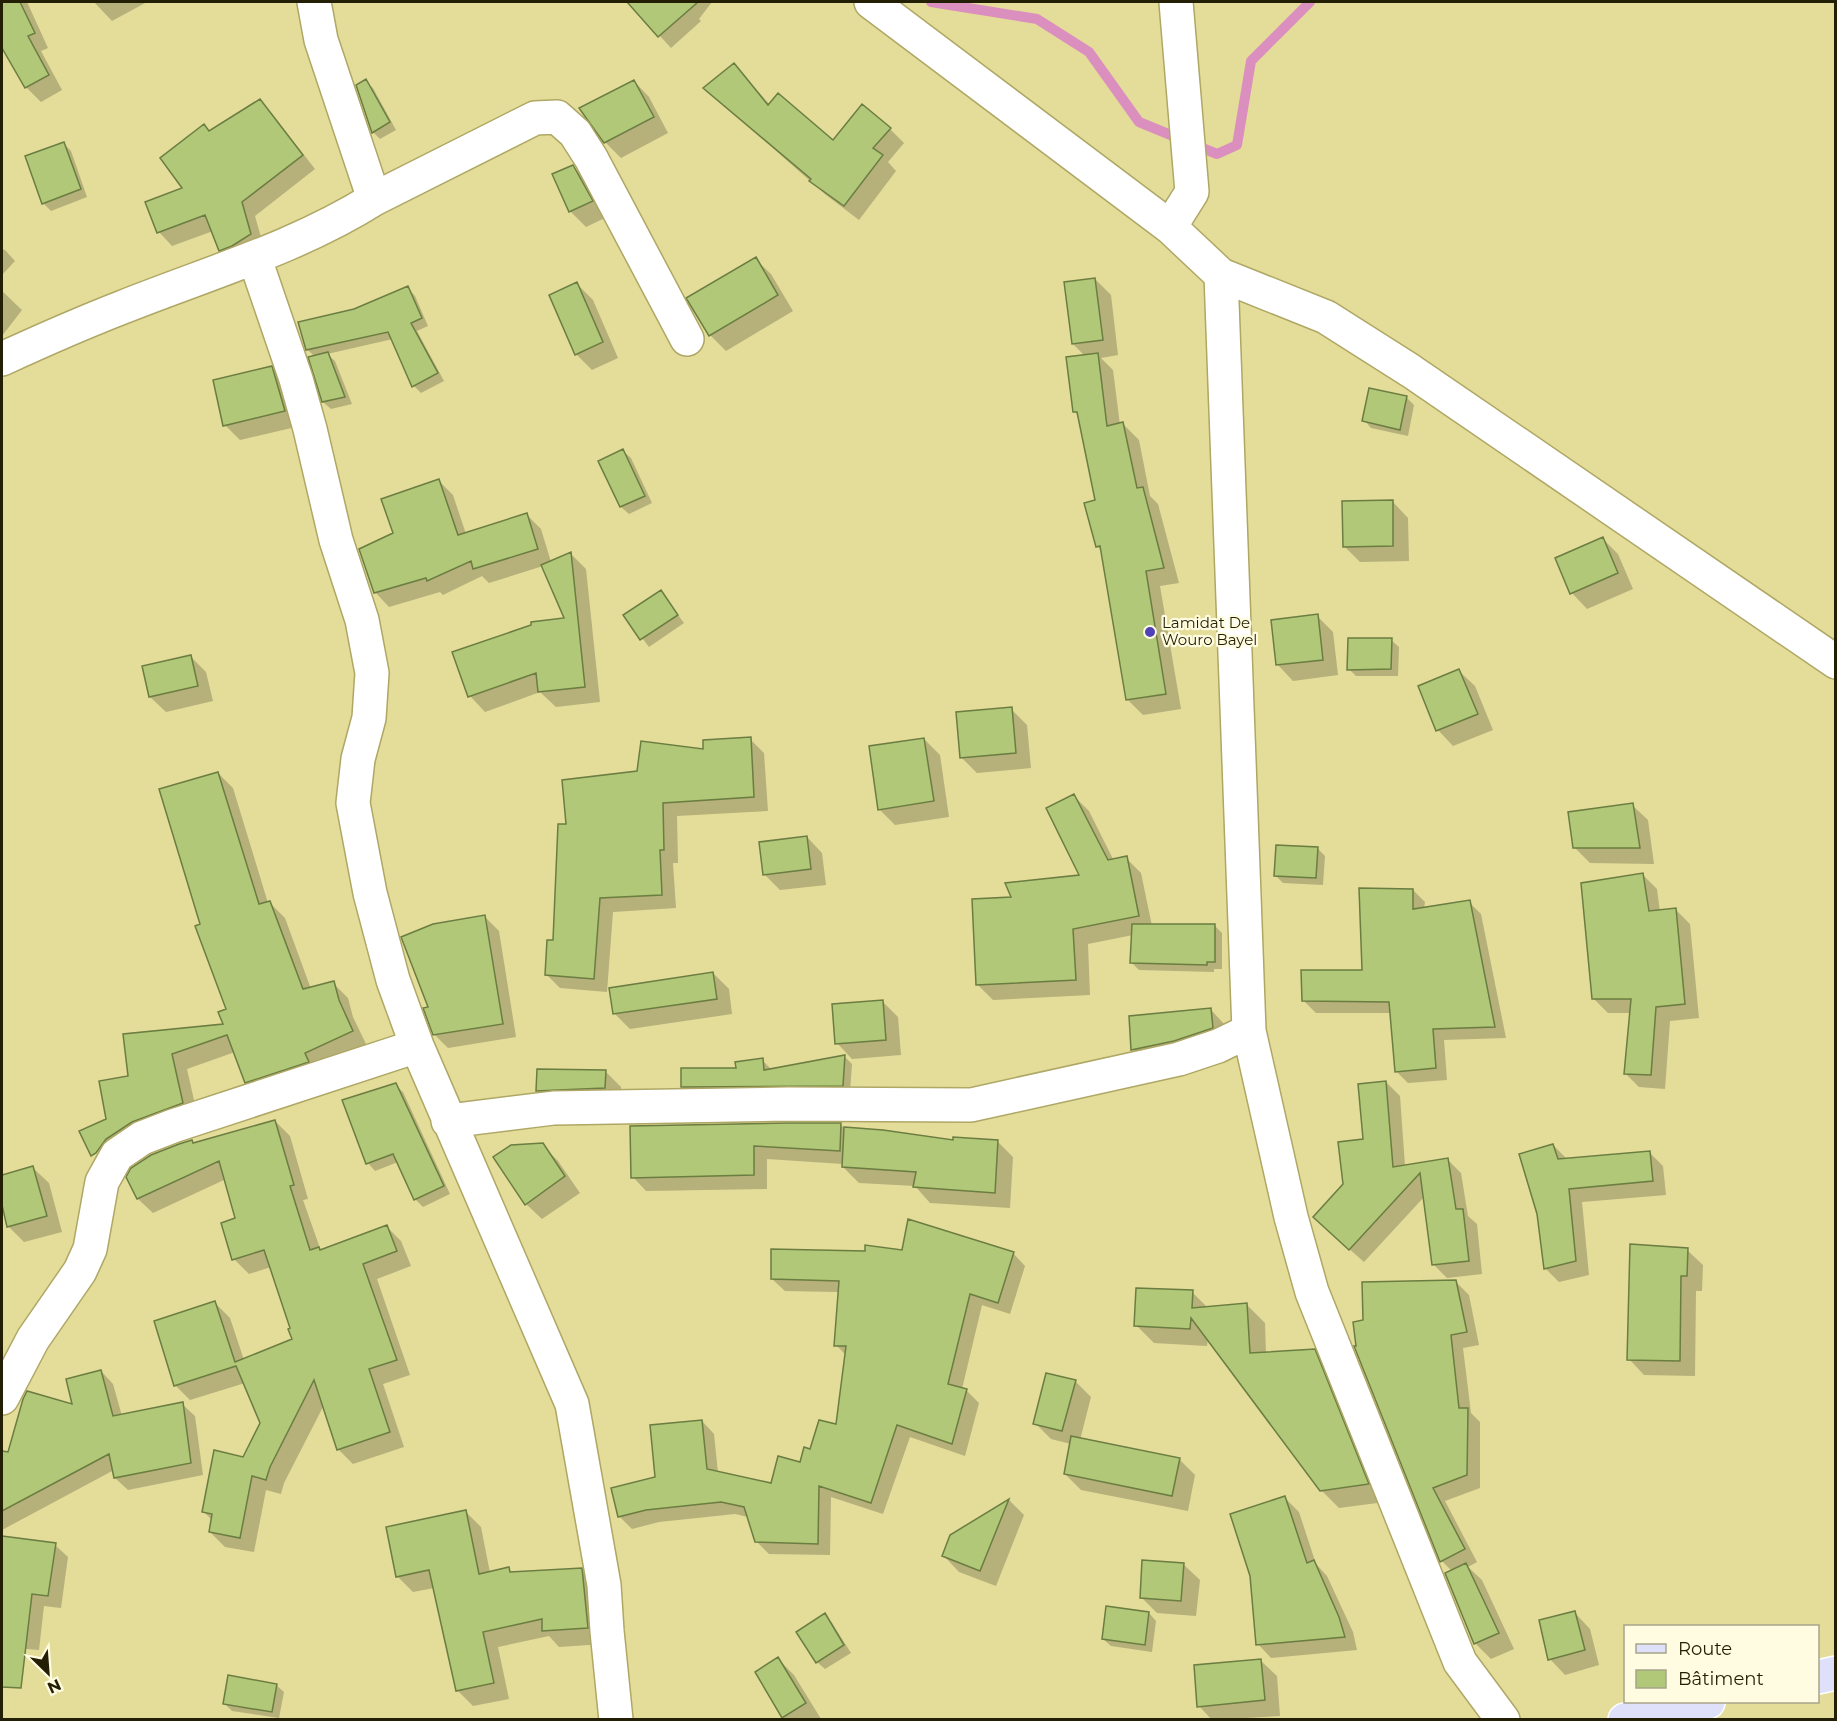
<svg xmlns="http://www.w3.org/2000/svg" width="1837" height="1721" viewBox="0 0 1837 1721" font-family="Montserrat,sans-serif">
  <rect width="100%" height="100%" fill="#e4dc99"/>
  <path fill="#0003" d="M2,2H27L48,48L41,51L62,90L41,102L26,87L2,48Z
    M94,2H147L112,21Z
    M629,2H712L699,19L701,21L671,48Z
    M734,65L770,105L833,142L890,129L904,143L888,162L896,171L859,220L826,195L705,88Z
    M365,81L373,88L396,130L380,139L373,132Z
    M634,81L649,97L668,133L621,158L605,142Z
    M259,101L273,115L315,169L255,216L264,248L234,264L220,250L213,231L172,246L159,232L184,188L210,132Z
    M63,143L71,151L87,197L51,211L43,203Z
    M573,167L589,183L607,217L586,227L570,211Z
    M2,249L5,250L15,261L2,275Z
    M755,259L771,274L793,311L726,351L710,335Z
    M1095,279L1111,295L1118,355L1101,358L1113,370L1120,425L1123,424L1139,440L1150,496L1158,504L1179,583L1160,586L1181,709L1143,715L1128,700L1102,551L1098,547L1086,504L1097,501L1079,416L1075,412L1085,356L1073,344Z
    M577,284L593,300L618,358L592,370L576,354Z
    M408,288L415,296L428,326L417,331L444,381L421,393L414,386L393,339L327,354L335,361L352,404L331,409L323,402L315,357L307,349L354,311Z
    M2,291L22,310L2,336Z
    M271,367L287,383L300,426L240,440L225,425Z
    M1407,398L1414,405L1408,436L1371,428L1364,420Z
    M623,451L631,458L652,503L629,514L621,507L600,461Z
    M439,481L453,495L466,534L527,515L541,529L551,562L571,554L586,569L600,702L556,707L540,692L485,712L470,696L454,653L566,619L543,566L489,583L482,576L443,595L440,592L389,607L375,592L395,534Z
    M1393,502L1408,518L1409,561L1360,562L1344,546Z
    M1603,539L1618,554L1633,589L1587,609L1572,593Z
    M661,592L684,623L649,647L625,615Z
    M1317,616L1333,632L1338,675L1293,681L1278,665Z
    M1391,640L1399,647L1398,676H1356L1349,669Z
    M190,656L206,672L213,701L166,712L150,697Z
    M1459,671L1475,686L1493,730L1453,746L1438,730L1420,686Z
    M1011,709L1027,725L1031,768L977,773L961,757Z
    M750,739L764,753L768,811L677,816L678,863H673L676,908L613,912L607,992L560,988L546,974L554,942L567,826L639,773L705,751Z
    M924,739L940,755L949,817L895,825L879,809Z
    M218,773L233,788L268,903H270L285,918L311,989L333,983L348,998L353,1017L367,1046L261,1097L246,1082L235,1052L187,1069L198,1118L107,1170L95,1158L107,1142H103L92,1155L108,1119L129,1077L125,1035L225,1026L228,1010L202,925Z
    M1074,796L1089,811L1114,861L1126,858L1141,873L1152,926H1215L1222,933V969H1214V972L1139,970L1132,963L1133,935L1088,944L1090,995L993,1000L978,985L1013,898L1081,876Z
    M1632,805L1648,820L1654,864L1590,863L1574,847Z
    M807,837L822,853L826,885L780,890L764,874Z
    M1317,848L1325,856L1323,885L1283,883L1275,875Z
    M1643,875L1657,889L1660,912L1676,910L1690,924L1699,1018L1670,1021L1665,1089L1639,1087L1625,1073L1631,1013H1608L1594,999Z
    M1413,890L1425,902L1424,909L1469,902L1481,914L1506,1038L1444,1040L1447,1080L1408,1083L1396,1071L1392,1013H1316L1304,1001L1364,971Z
    M485,917L499,931L516,1037L448,1048L434,1034L430,1007Z
    M713,973L729,989L732,1014L630,1029L614,1013Z
    M882,1001L898,1017L901,1055L852,1059L837,1043Z
    M1211,1010L1226,1026L1148,1065L1133,1050L1130,1017Z
    M845,1057L852,1064L850,1092L690,1094L682,1086L762,1060L770,1068V1071Z
    M605,1071L621,1087V1104L554,1106L538,1091Z
    M1386,1082L1400,1096L1405,1166L1447,1159L1461,1173L1468,1216L1477,1224L1482,1274L1447,1278L1433,1264L1424,1197L1364,1262L1329,1231L1344,1185L1365,1141Z
    M395,1085L403,1092L450,1194L423,1207L415,1199L398,1162L375,1171L368,1163Z
    M275,1121L290,1136L308,1199L303,1200L321,1251L386,1226L401,1241L411,1266L377,1279L410,1375L383,1384L404,1447L353,1464L338,1449L324,1405L284,1483L281,1494L266,1490L254,1552L225,1547L210,1532L212,1520L203,1511L244,1459L261,1423L245,1383L190,1400L175,1385L215,1303L230,1318L244,1360L294,1340L292,1329L271,1267L249,1274L234,1259L237,1219L226,1179L153,1213L138,1199L128,1177L191,1141L194,1144Z
    M841,1125L845,1129L954,1142H998L1013,1157L1010,1208L930,1203L915,1186L859,1183L843,1167V1164L767,1159V1189L646,1191L633,1177L632,1128Z
    M542,1145L558,1161L580,1193L542,1219L526,1204Z
    M1553,1145L1567,1159L1649,1152L1663,1166L1666,1195L1582,1202L1589,1275L1559,1282L1545,1268Z
    M33,1168L49,1183L62,1232L24,1242L8,1226L2,1199V1176Z
    M1687,1250L1703,1265L1702,1291H1696L1695,1376L1644,1375L1629,1359Z
    M903,1251L1013,1253L1025,1266L1010,1314L982,1305L962,1389L966,1390L979,1403L965,1456L910,1437L883,1514L831,1497L830,1555L769,1554L756,1541L748,1517L735,1514L659,1522L632,1529L619,1516L657,1478L702,1421L714,1434L718,1473L772,1484L802,1464L812,1450L837,1426L846,1355L836,1345L839,1292L785,1291L772,1279L866,1253Z
    M1456,1282L1469,1295L1479,1345L1463,1348L1471,1413L1480,1422V1488L1445,1501L1477,1562L1468,1567L1482,1580L1514,1649L1491,1659L1476,1644L1446,1574L1452,1571L1442,1561L1356,1347L1364,1322Z
    M1192,1292L1208,1308L1247,1305L1265,1323L1266,1354L1314,1350L1332,1368L1385,1502L1339,1508L1321,1490L1208,1338L1207,1346L1154,1343L1136,1325Z
    M101,1371L113,1384L122,1416L182,1404L195,1416L203,1475L128,1490L115,1478L114,1470L2,1530V1453H9L74,1406Z
    M1075,1381L1091,1397L1080,1440L1179,1459L1195,1475L1188,1511L1081,1490L1065,1474L1071,1444L1051,1439L1035,1423Z
    M1285,1498L1299,1512L1316,1564L1327,1576L1353,1632L1357,1650L1271,1658L1258,1644Z
    M1009,1500L1024,1515L996,1586L959,1572L944,1556L951,1536Z
    M465,1511L481,1527L490,1573L508,1569L513,1573L581,1569L597,1585L603,1644L559,1647L549,1636L498,1647L509,1699L473,1706L457,1690L434,1588L413,1592L397,1576Z
    M2,1538L55,1545L68,1557L61,1608L44,1606L39,1650L2,1647Z
    M1184,1565L1200,1580L1196,1616L1157,1613L1141,1597Z
    M1149,1613L1156,1621L1152,1652L1111,1646L1103,1639Z
    M1575,1613L1590,1629L1599,1665L1565,1675L1550,1659Z
    M825,1615L832,1623L851,1653L825,1669L817,1662Z
    M778,1659L794,1675L821,1719L786,1720L784,1717Z
    M1261,1661L1277,1676L1280,1716L1212,1720L1199,1706Z
    M276,1685L284,1692L279,1718L232,1711L224,1703Z"/>
  <g fill="none" stroke-linecap="round" stroke-linejoin="round">
    <path stroke="#db8fbe" stroke-width="10" d="M931,2L1037,19L1089,52L1139,122L1217,154L1237,145L1251,61L1310,2"/>
  </g>
  <path fill="#b0c877" stroke="#6b7d41" stroke-width="1.5" d="M2,2H20L35,33L28,36L49,75L25,88L2,48Z
    M627,2H698L658,37Z
    M734,63L768,105L778,93L833,140L862,104L891,128L873,148L883,155L844,206L809,181L811,179L703,88Z
    M366,79L390,122L372,133L356,85Z
    M634,80L654,117L604,143L579,108Z
    M260,99L303,155L242,202L251,234L232,246L219,251L205,215L157,233L145,202L182,188L160,158L204,124L209,131Z
    M64,142L81,189L42,204L25,156Z
    M573,165L593,201L569,212L552,174Z
    M756,257L778,295L709,336L686,298Z
    M1095,278L1103,340L1072,344L1064,282Z
    M577,282L603,342L575,355L549,295Z
    M408,286L422,318L411,323L438,373L412,387L388,332L306,350L298,322L354,309Z
    M328,352L345,397L322,402L308,357Z
    M1098,353L1107,426L1123,422L1137,488L1143,487L1164,568L1146,571L1166,694L1126,700L1100,546L1096,547L1084,503L1095,500L1077,412H1073L1066,357Z
    M272,366L285,411L223,426L213,380Z
    M1369,388L1407,396L1400,430L1362,421Z
    M623,449L645,496L620,507L598,461Z
    M439,479L458,535L527,513L538,549L473,569L471,561L427,581L426,578L374,593L359,549L393,533L381,499Z
    M1393,500V546L1343,547L1342,501Z
    M1603,537L1618,573L1570,594L1555,558Z
    M571,552L585,687L538,692L536,673L468,697L452,652L531,625V622L564,618L541,565Z
    M661,590L678,615L640,640L623,615Z
    M1318,614L1323,660L1276,665L1271,620Z
    M1348,638H1392L1391,669L1347,670Z
    M191,655L198,686L149,697L142,666Z
    M1459,669L1478,714L1436,731L1418,686Z
    M1012,707L1016,753L960,758L956,712Z
    M751,737L754,797L663,803L664,850H660L662,895L600,898L594,979L545,975L547,940H553L558,824H566L562,780L637,771L641,741L703,749V740Z
    M924,738L934,801L878,810L869,746Z
    M218,772L259,904L270,901L303,989L334,981L339,1000L353,1031L305,1053L309,1062L245,1083L227,1035L172,1054L183,1103L132,1122L106,1139L96,1153L91,1156L79,1131L106,1119L99,1081L128,1076L123,1034L223,1024L218,1012L226,1009L195,926L200,924L159,789Z
    M1074,794L1108,860L1127,856L1139,916L1073,929L1076,980L976,985L972,899L1011,897L1005,883L1079,875L1046,808Z
    M1633,803L1640,848H1573L1568,812Z
    M807,836L811,869L763,875L759,842Z
    M1276,845L1318,847L1316,878L1274,876Z
    M1643,873L1649,911L1676,908L1685,1004L1656,1007L1651,1075L1624,1074L1631,999H1592L1581,883Z
    M1359,888L1413,889V909L1470,900L1495,1027L1433,1029L1436,1068L1395,1072L1389,1002L1302,1001L1301,970H1362Z
    M485,915L503,1024L433,1035L423,1008L428,1007L401,937L433,924Z
    M1132,924H1215V962H1207V965L1130,963Z
    M713,972L717,999L613,1014L609,988Z
    M883,1000L886,1040L835,1044L832,1004Z
    M1211,1008L1213,1028L1174,1041L1131,1050L1129,1016Z
    M845,1055L843,1086L681,1087V1068H736L735,1062L763,1058L764,1070Z
    M537,1069L606,1070L605,1088L536,1091Z
    M1386,1081L1393,1167L1448,1158L1456,1209H1463L1469,1261L1432,1265L1420,1173L1349,1250L1313,1217L1343,1184L1338,1142L1363,1139L1358,1084Z
    M396,1083L444,1186L414,1200L393,1154L366,1164L342,1100Z
    M275,1120L294,1185L290,1186L310,1250L319,1247L320,1250L387,1225L397,1251L363,1264L397,1360L369,1369L390,1432L337,1450L314,1380L270,1467L266,1480L252,1476L240,1538L209,1532L212,1514L202,1512L214,1450L243,1457L260,1423L236,1366L174,1386L154,1321L215,1301L235,1362L292,1339L288,1329L290,1328L264,1250L232,1260L221,1223L235,1218L219,1161L137,1199L126,1177L131,1168L151,1155L179,1144L192,1140L193,1143Z
    M788,1123H841L840,1151L754,1146V1175L631,1178L630,1126Z
    M844,1127L883,1130L953,1140V1137L998,1140L995,1193L913,1187L916,1172L842,1167Z
    M543,1143L565,1176L525,1205L493,1157L511,1145Z
    M1553,1144L1558,1159L1650,1151L1653,1181L1569,1189L1576,1261L1544,1269L1537,1214L1519,1154Z
    M33,1166L47,1216L7,1227L2,1205V1175Z
    M908,1219L1014,1252L998,1303L970,1294L948,1384L967,1389L952,1444L897,1425L871,1503L819,1486L818,1544L755,1542L744,1507L721,1502L646,1510L618,1517L611,1488L655,1477L650,1425L702,1420L707,1469L771,1483L778,1456L800,1462L804,1447L810,1449L819,1420L836,1424L846,1346H834L839,1281L771,1279V1249L865,1251V1245L902,1250Z
    M1630,1244L1688,1248L1687,1276H1681L1680,1361L1627,1360Z
    M1456,1280L1467,1332L1451,1335L1459,1408H1468L1467,1475L1433,1488L1465,1549L1440,1562L1354,1346H1356L1353,1322L1363,1320L1362,1282Z
    M1136,1288L1193,1290L1192,1308L1247,1303L1250,1353L1315,1349L1369,1484L1320,1491L1191,1318L1190,1329L1134,1326Z
    M101,1370L113,1416L183,1402L191,1463L114,1478L109,1454L2,1511V1451L8,1452L23,1399L27,1391L72,1404L66,1379Z
    M1046,1373L1076,1380L1062,1431L1033,1424Z
    M1071,1436L1180,1458L1172,1496L1064,1474Z
    M1285,1496L1307,1563L1314,1560L1339,1617L1345,1637L1256,1645L1250,1576L1230,1514Z
    M1009,1499L980,1571L942,1556L950,1535Z
    M466,1510L479,1574L509,1567L510,1572L582,1568L588,1628L542,1631V1619L483,1632L494,1683L456,1691L429,1570L396,1577L386,1527Z
    M2,1536L56,1543L48,1596L32,1594L21,1688L2,1687Z
    M1142,1560L1184,1563L1181,1601L1140,1598Z
    M1466,1563L1499,1633L1474,1644L1445,1573Z
    M1106,1606L1149,1612L1145,1645L1102,1639Z
    M1575,1611L1585,1650L1548,1660L1539,1620Z
    M825,1613L844,1645L816,1663L796,1632Z
    M778,1657L806,1703L782,1718L755,1672Z
    M1261,1659L1265,1700L1197,1707L1194,1665Z
    M228,1675L277,1684L272,1712L223,1704Z"/>
  <g fill="none" stroke-linecap="round" stroke-linejoin="round">
    <defs>
      <path id="minor" d="M871,2L1170,227L1221,275L1326,317L1411,371L1836,662
        M374,199L535,118L557,117L575,133L591,158L687,339
        M1170,227L1192,192L1176,2
        M255,259L296,379L310,429L336,540L362,620L372,673L369,718L358,759L353,803L370,893L393,980L417,1046L572,1404L604,1585L607,1631L616,1720
        M1221,275L1249,1031L1291,1217L1312,1292L1460,1662L1503,1720
        M2,359C41,341 82,323 123,307C208,273 296,248 374,199L321,40L314,2
        M448,1121L553,1108L788,1104L971,1105L1179,1059L1218,1046L1249,1031
        M2,1398L33,1339L80,1271L90,1249L102,1182L117,1155L142,1138L173,1126L417,1046"/>
      <path id="primary" d="M1818,1677L1836,1673
        M1625,1720L1708,1702"/>
    </defs>
    <use href="#minor" stroke="#afa765" stroke-width="36"/>
    <use href="#primary" stroke="#fff" stroke-width="36"/>
    <use href="#minor" stroke="#fff" stroke-width="33"/>
    <use href="#primary" stroke="#dfe1fb" stroke-width="33"/>
  </g>
  <circle fill="#5041b8" stroke="#fffce1" stroke-width="2" cx="1150" cy="632" r="6"/>
  <g text-anchor="middle" stroke-width="4.5" stroke-linejoin="round" paint-order="stroke">
    <g font-size="15" fill="#231f04" stroke="#fffce1" text-anchor="start">
      <text x="1162" y="628">Lamidat De<tspan x="1162" dy="17">Wouro Bayel</tspan></text>
    </g>
  </g>
  <rect width="1837" height="1721" fill="none" stroke="#231f04" stroke-width="6"/>
  <rect x="1624" y="1625" width="195" height="78" fill="#fffce1" stroke="#a7a489" stroke-width="1.5"/>
  <rect x="1636" y="1644" width="30" height="9" fill="#dfe1fb" stroke="#a7a489" stroke-width="1.5"/>
  <text x="1678" y="1655" font-size="18" fill="#231f04">Route</text>
  <rect x="1636" y="1670" width="30" height="18" fill="#b0c877" stroke="#a7a489" stroke-width="1.5"/>
  <text x="1678" y="1685" font-size="18" fill="#231f04">Bâtiment</text>
  <g transform="translate(48 1673) rotate(155)" stroke="#fffce1" stroke-width="4.5" paint-order="stroke">
  <path d="M0-4.5L10 22L0 15L-10 22Z" fill="#231f04"/>
  <text y="-9" font-size="16" font-weight="bold" text-anchor="middle" fill="#231f04">N</text>
  </g>
</svg>
